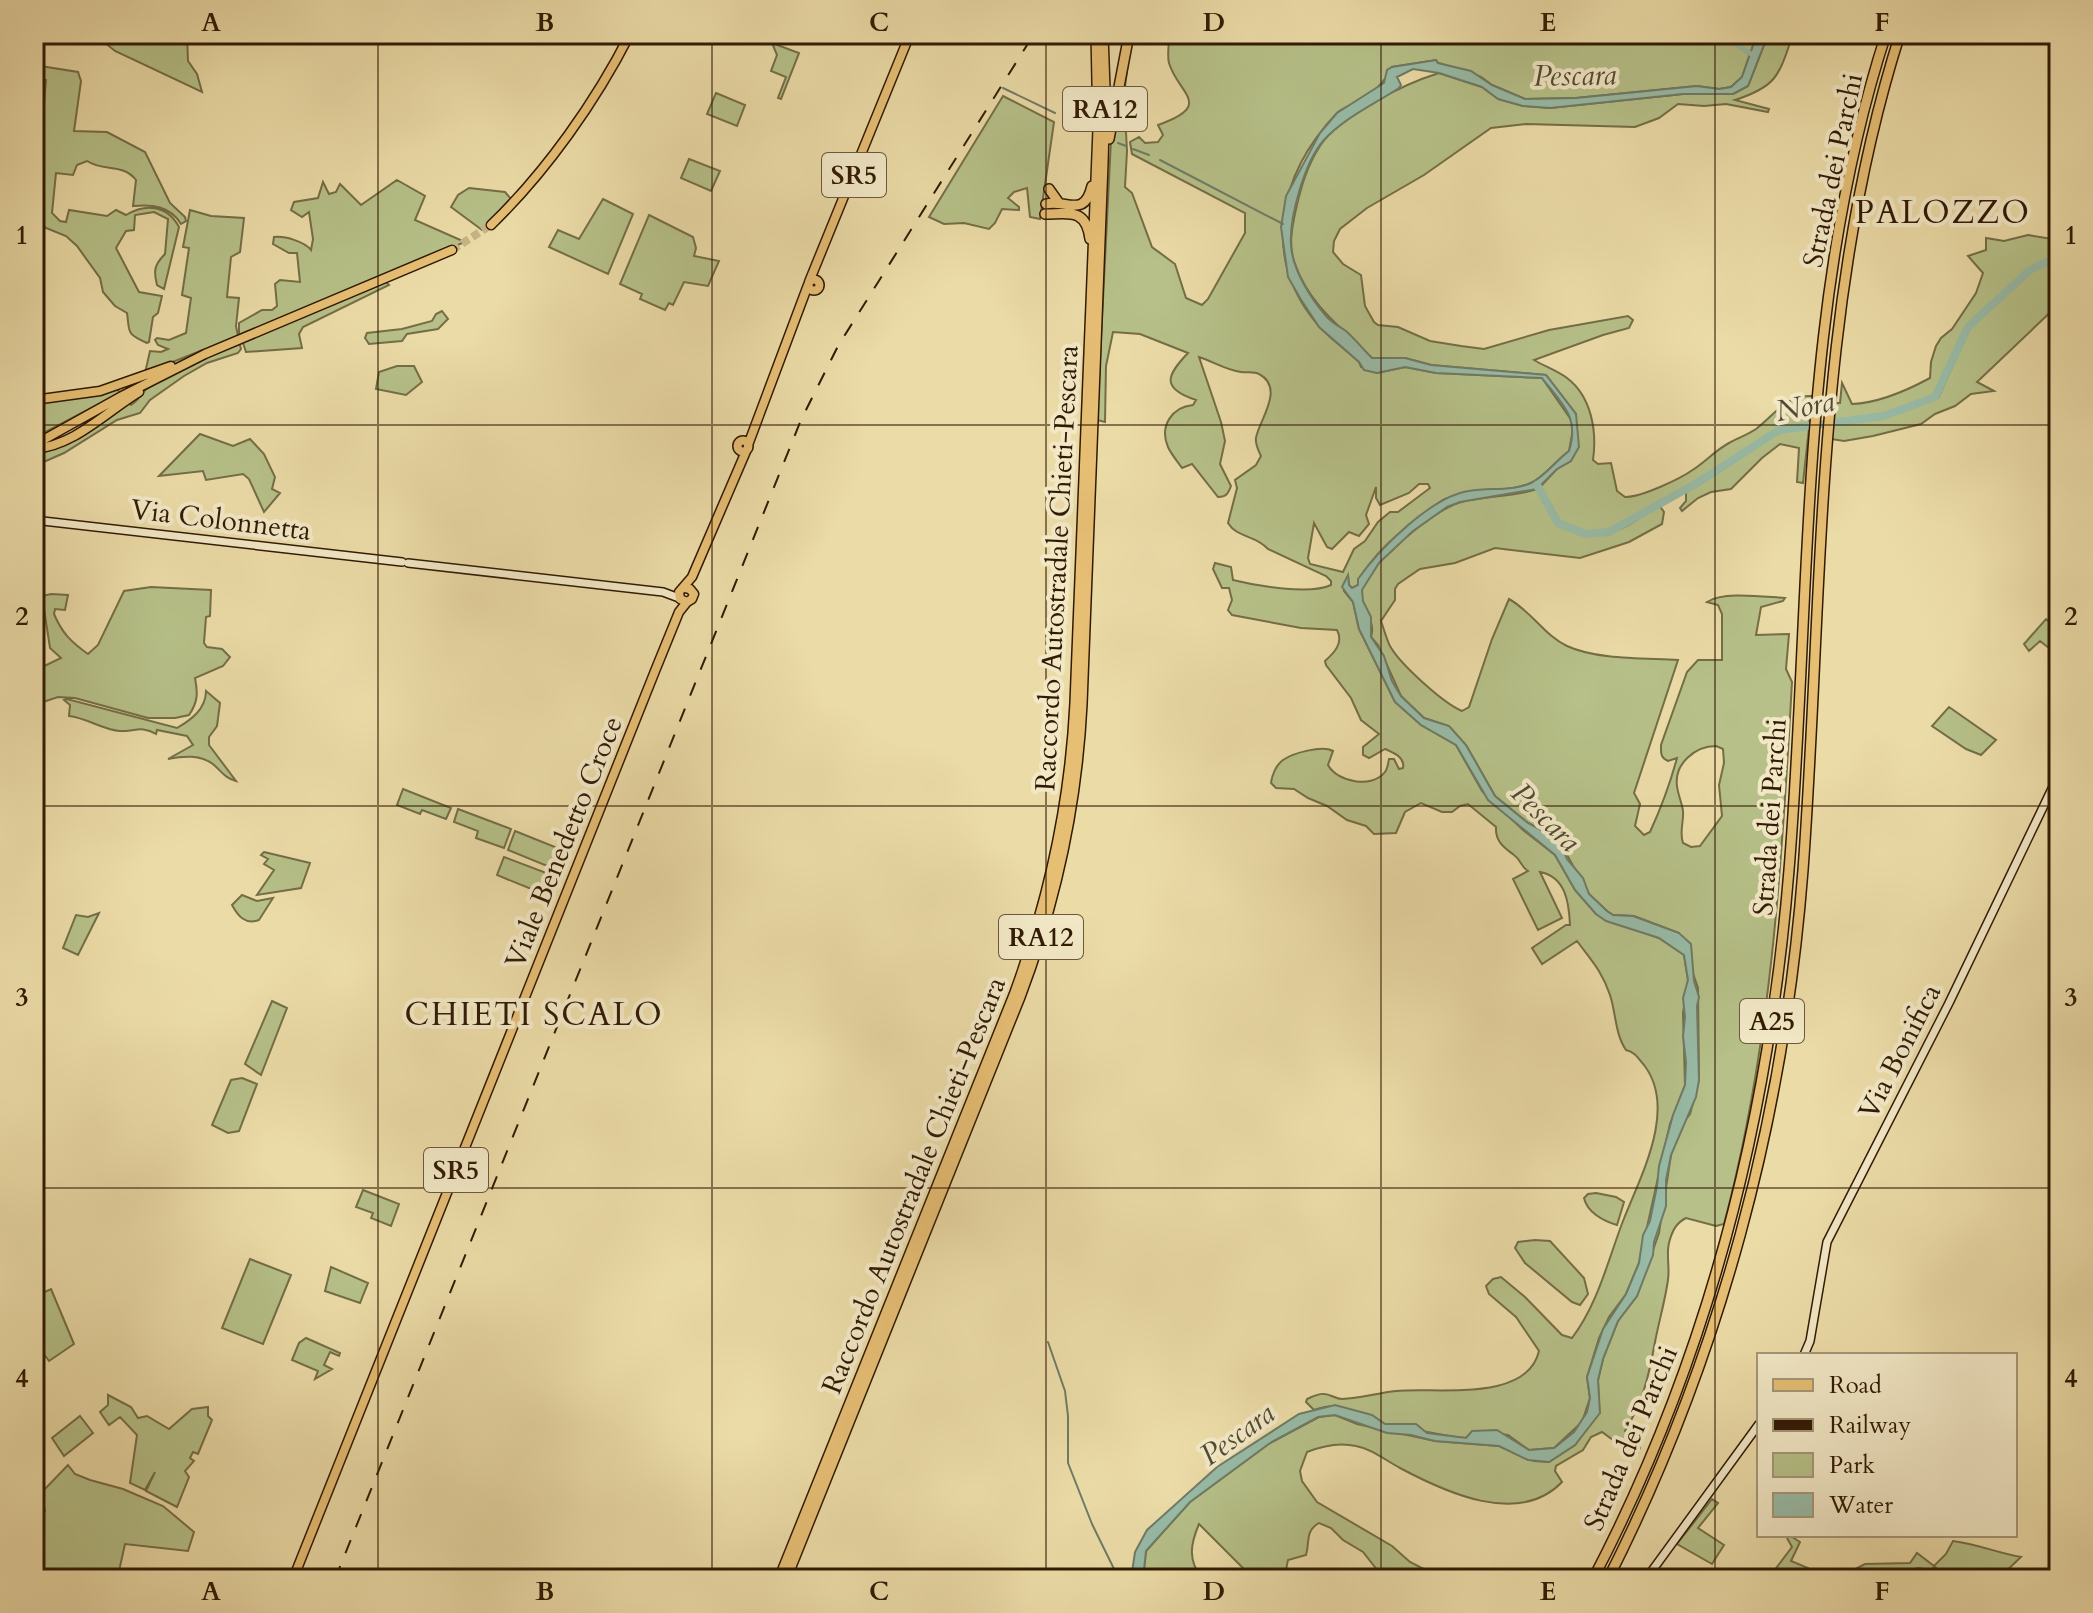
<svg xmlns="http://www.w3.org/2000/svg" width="2093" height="1613" viewBox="0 0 2093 1613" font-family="Cardo,serif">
  <rect width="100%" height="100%" fill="#ebdba7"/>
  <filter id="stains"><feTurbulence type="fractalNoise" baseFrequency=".0025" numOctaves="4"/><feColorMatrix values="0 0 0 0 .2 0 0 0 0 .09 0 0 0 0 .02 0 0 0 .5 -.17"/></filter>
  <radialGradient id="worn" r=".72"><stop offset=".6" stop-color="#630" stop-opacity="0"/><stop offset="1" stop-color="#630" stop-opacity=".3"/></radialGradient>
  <path fill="#b6c088" stroke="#746d46" stroke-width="2" fill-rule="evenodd" d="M94,34H187L188,61L197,74L202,92L115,51Z
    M1193,34H1757L1742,77L1731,87L1719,89L1697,86L1576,98L1525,99L1492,85L1481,77L1438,63L1436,60L1392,67C1384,85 1370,95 1353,104C1347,107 1341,109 1337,113C1279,174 1260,257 1318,325C1330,339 1346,349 1359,362L1361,367L1377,373L1405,367L1436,373L1542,378L1574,424L1569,451C1556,460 1545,477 1531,483C1504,494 1473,487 1445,499C1440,501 1435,506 1431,510C1402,531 1372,551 1358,585L1352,588L1349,585L1348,576L1344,591L1353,602L1359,629L1395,702L1421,725L1456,745L1482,791L1523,830L1555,855L1575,890L1596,914L1659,938L1684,955L1688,980L1683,1013L1685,1085L1670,1124L1639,1263L1626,1294L1609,1317L1599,1338L1587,1377L1590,1398L1582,1422L1554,1448L1529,1450L1508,1435L1473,1431L1466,1438C1439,1435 1412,1429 1385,1424C1358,1418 1346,1398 1314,1410L1306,1402L1307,1399C1312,1397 1319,1393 1324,1394C1331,1394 1335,1399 1342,1399C1360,1398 1378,1393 1396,1391C1436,1387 1527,1403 1539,1351L1516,1317L1489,1294L1486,1286L1493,1279L1501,1277L1525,1297L1562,1335L1572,1338C1598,1304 1608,1260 1623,1221C1640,1177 1678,1109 1644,1065C1638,1058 1635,1052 1626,1050C1615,1034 1616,1013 1610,995C1602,971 1591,960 1577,941L1542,964L1532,948L1566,925H1570C1569,903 1566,877 1540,872L1562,918L1538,930L1513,879L1528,871C1521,867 1521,860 1514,855C1505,848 1495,842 1496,827L1468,804L1460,806L1452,812H1442L1421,803L1405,812L1396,833L1374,834L1366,826L1347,820L1327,806L1308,798L1294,789L1276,788L1271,783C1272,775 1276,765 1283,760C1293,753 1322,745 1333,751L1328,765C1337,782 1372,789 1385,772C1388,768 1388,763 1389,759H1394L1399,769L1403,768C1405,757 1394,753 1385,749L1369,758L1363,755V747L1379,734L1361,720L1351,698L1326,665L1325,661C1334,653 1344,643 1337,630L1301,628L1232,615L1228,610L1232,600L1229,588H1222L1213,569L1215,563L1231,567L1233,580C1257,586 1310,595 1331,585V581L1326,576L1268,549C1256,535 1237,538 1228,523L1237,488L1235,480L1256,465L1261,456C1258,450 1255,444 1256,438C1258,422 1286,388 1259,374C1254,371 1247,373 1241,372C1226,370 1212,361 1199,357L1221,422L1225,441L1220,464L1231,486C1228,494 1226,497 1218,497L1192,464L1182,468C1178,462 1171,454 1168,447C1159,426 1172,407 1193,405L1196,400C1159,388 1168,374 1188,353L1140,334L1113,332L1106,366L1105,422L1097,420L1111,140L1129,55L1124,95L1127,151L1125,187L1132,193L1152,247L1175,264L1186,298L1202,305L1208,299L1245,233V213L1132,154L1130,142L1139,137L1145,143L1158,142L1163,135L1158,125C1215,105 1178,94 1169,63C1167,56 1169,45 1169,37ZM1419,484H1428L1430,488L1398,512H1390L1378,522L1365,541L1354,549L1343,572L1310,564L1308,558L1314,523L1327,547L1332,549L1349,532L1359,536L1369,524L1366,515L1376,487V498L1380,505L1409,493Z
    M1774,34H1793C1779,75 1778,86 1735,100L1769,109L1768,112L1726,104L1704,106L1678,104L1659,118L1635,127L1526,124L1491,128L1424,175L1367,208L1340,229L1334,241L1333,252L1343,264L1361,275L1365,306L1374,322L1378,325L1398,327L1430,341L1461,346L1484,349L1549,330L1628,316L1633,320L1629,328L1603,335L1534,360C1544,366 1558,371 1567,378C1592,397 1597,432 1593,460L1598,464L1611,463L1617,491L1625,497C1642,497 1680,479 1694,469C1706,461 1716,450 1729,443C1738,438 1747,435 1756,429C1777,413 1785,395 1813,396L1809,425L1779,428L1693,483L1609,531L1587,533L1559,521L1547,504L1540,487L1557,469L1571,461L1576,414L1546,375L1431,365L1405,358H1372C1342,328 1310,306 1295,264C1288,246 1292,227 1296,209C1301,187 1307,166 1320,146C1340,115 1404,84 1439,73L1482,87L1499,99L1523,106L1550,108L1683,94H1733L1748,86L1766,40Z
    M772,43L799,53L781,99L778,98L786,77L771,71L777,55Z
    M34,65L78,72L81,81L74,131L107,132L145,152L170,203L185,217L186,221L181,224C170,206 152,204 133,206L136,180C123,163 104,172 87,161L77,165L73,175L56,173L52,213L60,221L66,222L69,210L107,216L116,210L126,215C146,203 167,205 179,227L164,289L157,285C153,270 155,264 165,254L168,219L154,212L135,215L134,230L126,231L116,248L139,292L162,296L158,313L153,317L149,342L147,343C125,333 130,332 127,313L115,306L103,292L100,278L77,246L66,236L34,223V104L44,103L46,80L34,79Z
    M716,93L745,105L737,126L707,114Z
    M1003,96L1054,122L1040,219L1030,217L1027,188L1014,192L1008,198L1019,207V210L1002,209L995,223L989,229L964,223L944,224L929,217Z
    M689,159L720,171L711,191L681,178Z
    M397,180L425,196L415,220L465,242L239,335V323L262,310H272L277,306L275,284L280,280L300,282L297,253H289L273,244L274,237C286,236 305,242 311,250L313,239L309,212L302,217L291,210L294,202L318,198L323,182L329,194L336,192L340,184L361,205Z
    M469,188L505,192L511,199L482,230L451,207L458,195Z
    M603,199L633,214L608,274L549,247L558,230L579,239Z
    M190,210L211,216L244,218L240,252L231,257L227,297L239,298L236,326L238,336L145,373L150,351L161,352L168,349L158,345L155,340L157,338L169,340L186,333L191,298L182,295L189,248L183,247Z
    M649,215L693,237L696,248L694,256L719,261L708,286L684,282L673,305L669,303L665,310L640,299L642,294L620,284Z
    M2028,235L2059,240V254L2029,269L1967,326L1934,397L1884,415L1833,422L1835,403H1840L1842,383L1852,404C1879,403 1906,391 1930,378L1931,362L1936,346L1941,338L1952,329L1976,293L1983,273L1968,256L1986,250V238L2004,241Z
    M2059,258V304L1977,382L1994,391L1971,394L1955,406L1935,414L1921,424L1873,436L1844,441L1831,439L1832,425L1884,418L1938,398L1970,328L2032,271Z
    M386,282L389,285L303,327L299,334L302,348L246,352L242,340Z
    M442,311L448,319L438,329L407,334L402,341L369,344L365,338L367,333L402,329L432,321L436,314Z
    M239,341L241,349L238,353L207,363L184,376L150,400L140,413L117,420L64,453L46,461H34V450L53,447L128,400L131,405C140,400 140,393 148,388C177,370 208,355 239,341Z
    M397,366H414L422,382L406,395L376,389L379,372Z
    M117,389L120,393L34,438V404Z
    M1809,428L1803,483L1797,482L1799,448L1780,444L1762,458L1731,489L1711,492L1698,498L1682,511L1680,508L1686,501V490L1697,486L1780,432Z
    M200,434L233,446L250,439L264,454L275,477L272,489L280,493L264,512L249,479L243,474L206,480L203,471L159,476Z
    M1537,489C1551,521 1571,543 1609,533C1627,529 1644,514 1659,505L1664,512L1662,524L1629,542L1580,558L1495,548L1455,563L1420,569L1398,584L1395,589V600L1381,621C1384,629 1386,638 1390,646C1400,664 1443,703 1462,711L1469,707L1492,639L1509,599C1531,611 1545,636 1567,646C1597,660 1645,658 1678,660L1634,793L1640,804L1635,826L1644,835L1650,832C1661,808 1670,784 1677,758L1668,761C1660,757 1661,753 1661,745L1687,672L1698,660H1722V614L1718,605L1707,602C1723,591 1765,597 1785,598L1783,601L1761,607L1756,635L1789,634L1786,669L1792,682C1782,864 1771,1048 1724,1224L1716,1226L1686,1218C1676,1223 1672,1231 1669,1243C1666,1254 1670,1268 1668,1280C1665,1301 1659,1321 1655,1342C1649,1375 1643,1402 1625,1431L1640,1448L1636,1457L1602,1432L1591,1437L1583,1450L1556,1466L1555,1471L1562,1482C1519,1527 1445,1492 1400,1468C1385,1460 1372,1449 1356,1446C1339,1442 1322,1446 1307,1452L1300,1471L1302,1481L1317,1502L1392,1546L1410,1562L1443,1579H1388L1378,1571L1363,1552L1343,1540L1331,1528L1319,1523C1305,1531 1310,1541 1306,1555L1288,1560L1284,1579H1254L1199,1524C1190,1545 1188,1560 1202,1579H1143L1146,1551L1190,1502L1270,1443L1319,1417L1335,1415L1357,1424L1435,1441L1499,1446L1534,1461L1549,1462L1575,1445L1599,1413L1598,1380L1603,1359L1618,1321L1637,1296L1659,1233L1671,1155L1682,1124L1690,1114L1699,1080L1698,988L1679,933L1634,916L1613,915L1607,911L1589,894L1558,839L1528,823L1495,796L1466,745L1449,726L1424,718L1401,696L1378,645L1371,637C1377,619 1358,607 1362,590C1368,564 1433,511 1458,503C1483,495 1511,498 1537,489ZM1716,746L1723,749L1724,763L1719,785L1722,816L1700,846L1691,847L1683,843C1679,832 1684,822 1683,811C1682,803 1678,795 1677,786C1674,764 1695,746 1716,746Z
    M151,587L211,590L210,616L206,617L204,643L207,647L222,649L230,657L223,666L195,678C198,693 198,702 189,715L175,718H148L75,698L58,697L34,705V671L61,658L50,648L42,596L51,594L68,595L65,610L55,609L54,614C62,633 71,642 88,654L98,645L124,591Z
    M2046,619L2059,629V656L2040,641L2029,651L2024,644Z
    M206,691L220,703L217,726L209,737V745L236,781C225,778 222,772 214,765C201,754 183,756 168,759L193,745L187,736L157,730L156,734C142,725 133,732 119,731C101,729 87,718 69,716L70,705L64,700L67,699L177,728C191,720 206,709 206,691Z
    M1949,707L1996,740L1981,755L1966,749L1932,726Z
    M403,789L451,808L446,819L422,810L420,814L397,805Z
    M458,809L511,829L504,848L476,838L478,831L454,822Z
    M515,831L560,849L552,868L508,850Z
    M264,852L310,863L301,888L257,895L274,870L264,864L268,859L261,855Z
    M504,857L549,874L541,893L497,875Z
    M242,895L257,901L273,898L259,920C245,925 238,916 232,905Z
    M99,913L78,955L63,948L76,915L88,917Z
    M272,1001L287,1008L261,1075L245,1064Z
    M242,1078L257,1084L239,1131L228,1133L212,1125L231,1080Z
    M363,1190L399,1204L391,1226L371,1218L373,1213L356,1207Z
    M1596,1193L1616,1197L1624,1202L1617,1225C1603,1221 1587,1212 1584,1198L1588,1194Z
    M1535,1240L1550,1241L1584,1278L1588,1294L1580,1305L1572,1302L1525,1263L1515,1248L1518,1242Z
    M250,1259L291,1275L263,1344L222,1328Z
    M331,1267L368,1283L360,1303L325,1291Z
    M51,1289L74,1344L49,1361L34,1341V1297Z
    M306,1338L340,1353L339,1356L330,1352L324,1365L332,1369L315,1379L318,1371L292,1360L299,1343Z
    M108,1395L131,1407L138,1418L147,1416L169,1429L192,1409L208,1407V1416L212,1420L198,1454L193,1452L190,1458L194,1461L185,1471L189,1477L177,1507L146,1491L155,1472L145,1490L130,1483L137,1435L120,1417L109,1425L100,1412L108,1405Z
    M80,1416L93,1433L64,1456L52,1438Z
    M68,1465L75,1474L90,1480L123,1489L163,1506L194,1532L188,1551L125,1544L119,1571L127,1579H34V1519L45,1511L41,1493Z
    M1712,1499L1718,1503L1698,1528L1724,1545L1712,1564L1677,1544Z
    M1789,1535L1800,1542L1791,1561L1808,1568L1804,1579H1768L1792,1547L1787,1538Z
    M1953,1541C1977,1544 1998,1553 2021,1557L1998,1579H1948L1934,1566L1932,1570L1918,1568L1896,1575L1874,1574L1860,1579H1836L1865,1564L1910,1563L1917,1553L1934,1566L1946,1554Z"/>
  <path fill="#98bba7" stroke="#6f7b66" stroke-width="2" d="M1757,34H1774L1766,40L1748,86L1733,94H1683L1550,108L1523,106L1498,99L1482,87L1439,73L1413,69L1397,77L1401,85L1399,88C1373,105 1344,118 1323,141C1305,162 1289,217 1291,245C1292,269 1311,299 1326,316C1332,323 1339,326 1346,331C1355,339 1363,349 1372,358H1405L1431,365L1546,375L1576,414L1579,447L1571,461L1557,469L1537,489L1460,502L1447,507L1413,531L1379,563L1362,590L1363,601L1371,617V637L1384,656L1392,681L1401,696L1424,718L1449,726L1466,745L1495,796L1528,823L1558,839L1567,859L1583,878L1589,894L1607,911L1613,915L1633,916L1679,933L1691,944L1694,981L1699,997L1697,1006L1699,1080L1696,1097L1671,1155L1666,1180V1206L1654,1242L1653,1255L1637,1296L1618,1321L1603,1359L1598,1380L1600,1413L1575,1445L1549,1462L1528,1460L1499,1446L1435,1441L1411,1435L1387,1433L1335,1415L1318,1417L1270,1443L1190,1502L1146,1551L1143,1579H1131L1135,1552L1147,1530L1217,1467L1299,1414L1335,1405L1372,1415L1385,1424H1416L1427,1433L1466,1438L1472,1431L1497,1430L1529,1450L1554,1448L1574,1432L1587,1412L1590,1398L1587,1377L1603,1329L1626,1294L1639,1263L1643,1235L1650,1221L1657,1186L1659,1166L1673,1115L1685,1085L1686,1062L1683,1036L1685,1017L1683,998L1688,980L1684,955L1659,938L1606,921L1596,914L1575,890L1555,855L1488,800L1456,745L1421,725L1395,702L1359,629L1353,602L1342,587L1348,575L1349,585L1352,588L1358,585V579C1379,549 1432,496 1469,491C1490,487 1510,492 1531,483C1544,477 1557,460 1569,451C1580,417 1562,404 1542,378L1436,373L1405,367L1377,373L1364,370L1359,362L1319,327L1300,298L1288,277L1281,227L1286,196L1320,133L1337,113L1384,83L1387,70L1392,67L1436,60L1438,63L1471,71L1492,85L1525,99L1576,98L1697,86L1719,89L1731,87L1742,77Z"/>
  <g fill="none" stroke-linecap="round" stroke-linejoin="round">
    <path stroke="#6f7b66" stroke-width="2" d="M1722,34L1727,38
      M1860,34L1866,39
      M1732,42L1750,55
      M1003,88L1055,113
      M1063,119L1067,120
      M1074,123L1087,129
      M1118,143L1126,146
      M1133,149L1149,155
      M1160,160L1283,224
      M1048,1342L1065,1391L1068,1416V1463L1092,1524L1116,1573
      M1122,1578L1124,1579"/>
    <path stroke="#98bba7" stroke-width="5" d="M1723,34L1726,36
      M1732,41L1754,56"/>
    <path stroke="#98bba7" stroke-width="8" d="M1537,485L1558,523L1586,534L1609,532L1697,483L1779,430L1884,416L1935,397L1968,327L2030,270L2059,256"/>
    <path stroke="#c6b486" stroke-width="8" stroke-dasharray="8 4" stroke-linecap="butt" d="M452,250L491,225"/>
    <defs>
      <path id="secondary" d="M34,520L402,562
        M408,563L663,592L679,598
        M1804,1355L1810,1341L1827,1242L1949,1003L2059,774
        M1646,1579L1759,1424"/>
      <path id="primary" d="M808.5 285a5.5 5.5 0 1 1 11 0a5.5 5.5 0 1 1-11 0Z
        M809,282L910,34
        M737.5 446a5.5 5.5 0 1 1 11 0a5.5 5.5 0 1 1-11 0Z
        M748,445L808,285
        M685,588L690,589L694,594L692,599L687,602L680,599L679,592L692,577L747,449
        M293,1579L655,671L679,612L687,602"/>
      <path id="trunk" d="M491,225C546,172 596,101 630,34
        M34,400L100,391L171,366
        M34,445L122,396L205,354L452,250
        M34,449C74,446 106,412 139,392"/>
      <path id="motorway" d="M1109,139L1127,45
        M1049,189L1059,203
        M1046,204C1066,199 1084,219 1092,186
        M1045,214C1067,214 1086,207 1090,239
        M779,1579L1014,995C1049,900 1070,805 1075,703L1098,129L1096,34
        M786,1579L1020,997C1056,902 1077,806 1082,704L1103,163L1105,89L1103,34
        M1593,1579C1708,1359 1769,1117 1789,870C1812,590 1798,305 1886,34
        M1608,1579C1720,1358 1784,1117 1803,870C1824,588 1813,307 1900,34"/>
    </defs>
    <use href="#secondary" stroke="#311a04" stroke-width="10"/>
    <use href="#primary" stroke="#311a04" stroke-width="11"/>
    <use href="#trunk" stroke="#311a04" stroke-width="11"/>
    <use href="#motorway" stroke="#311a04" stroke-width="12"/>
    <use href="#secondary" stroke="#f2e8c6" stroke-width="7"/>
    <use href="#primary" stroke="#e6be74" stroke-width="8"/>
    <use href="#trunk" stroke="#e6be74" stroke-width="8"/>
    <use href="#motorway" stroke="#e6be74" stroke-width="9"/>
    <path stroke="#311a04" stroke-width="2" stroke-dasharray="14 14" stroke-linecap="butt" d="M335,1579L801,420L838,346L1034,34"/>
  </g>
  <path fill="none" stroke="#311a04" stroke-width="2" stroke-opacity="0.55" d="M378,34V1579M712,34V1579M1046,34V1579M1381,34V1579M1715,34V1579M34,425H2059M34,806H2059M34,1188H2059"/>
  <g text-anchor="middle" stroke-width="8" stroke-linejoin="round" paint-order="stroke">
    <g fill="#f2e8c6" stroke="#6b583e" stroke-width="2">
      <rect x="1063" y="87" width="84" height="44" rx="6"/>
      <rect x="822" y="153" width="64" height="44" rx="6"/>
      <rect x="999" y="915" width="84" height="44" rx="6"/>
      <rect x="1740" y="999" width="64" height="44" rx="6"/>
      <rect x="424" y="1148" width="64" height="44" rx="6"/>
    </g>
    <g font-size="26" font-weight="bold" fill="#311a04">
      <text x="1105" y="118">RA12</text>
      <text x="854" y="184">SR5</text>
      <text x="1041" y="946">RA12</text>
      <text x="1772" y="1030">A25</text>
      <text x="456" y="1179">SR5</text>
    </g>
    <g font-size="28" fill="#311a04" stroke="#f2e8c6">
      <text transform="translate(1832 170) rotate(-78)" y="10">Strada dei Parchi</text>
      <text transform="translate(221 519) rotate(7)" y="10">Via Colonnetta</text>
      <text transform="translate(1056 568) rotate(-87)" y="10">Raccordo Autostradale Chieti-Pescara</text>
      <text transform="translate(1769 817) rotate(-86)" y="10">Strada dei Parchi</text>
      <text transform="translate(563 842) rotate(-68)" y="10">Viale Benedetto Croce</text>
      <text transform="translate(1899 1051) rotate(-63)" y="10">Via Bonifica</text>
      <text transform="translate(913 1185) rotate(-68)" y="10">Raccordo Autostradale Chieti-Pescara</text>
      <text transform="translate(1630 1438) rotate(-67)" y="10">Strada dei Parchi</text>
    </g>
    <g font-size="30" font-style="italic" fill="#504a35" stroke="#f2e8c6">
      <text transform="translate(1575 75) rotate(-1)" y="10">Pescara</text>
      <text transform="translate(1805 406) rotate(-11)" y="10">Nora</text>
      <text transform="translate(1546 817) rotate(45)" y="10">Pescara</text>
      <text transform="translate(1237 1434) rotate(-36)" y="10">Pescara</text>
    </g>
    <g font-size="32" letter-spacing="2" fill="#311a04" stroke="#f2e8c6">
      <text x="1943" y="223">PALOZZO</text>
      <text x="534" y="1025">CHIETI SCALO</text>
    </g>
  </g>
  <rect width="2093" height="1613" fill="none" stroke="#ebdba7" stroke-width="88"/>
  <rect x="1757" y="1353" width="260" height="184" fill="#f2e8c6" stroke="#a59678" stroke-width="2"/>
  <rect x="1773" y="1379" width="40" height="12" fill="#e6be74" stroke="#a59678" stroke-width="2"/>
  <text x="1829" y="1393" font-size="24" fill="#311a04">Road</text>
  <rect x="1773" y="1419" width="40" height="12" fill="#311a04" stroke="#a59678" stroke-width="2"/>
  <text x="1829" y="1433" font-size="24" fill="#311a04">Railway</text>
  <rect x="1773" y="1453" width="40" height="24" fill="#b6c088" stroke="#a59678" stroke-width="2"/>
  <text x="1829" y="1473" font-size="24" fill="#311a04">Park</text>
  <rect x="1773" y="1493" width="40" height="24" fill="#98bba7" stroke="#a59678" stroke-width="2"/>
  <text x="1829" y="1513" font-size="24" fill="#311a04">Water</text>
  <rect x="44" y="44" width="2005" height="1525" fill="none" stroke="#311a04" stroke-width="3"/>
  <g font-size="26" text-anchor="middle" font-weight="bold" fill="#311a04">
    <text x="211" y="31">A</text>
    <text x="545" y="31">B</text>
    <text x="879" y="31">C</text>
    <text x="1214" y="31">D</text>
    <text x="1548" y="31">E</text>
    <text x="1882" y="31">F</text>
    <text x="22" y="244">1</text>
    <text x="2071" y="244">1</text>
    <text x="22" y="625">2</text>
    <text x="2071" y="625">2</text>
    <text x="22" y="1006">3</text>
    <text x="2071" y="1006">3</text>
    <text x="22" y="1387">4</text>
    <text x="2071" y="1387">4</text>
    <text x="211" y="1600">A</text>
    <text x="545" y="1600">B</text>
    <text x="879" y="1600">C</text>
    <text x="1214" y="1600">D</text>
    <text x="1548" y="1600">E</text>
    <text x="1882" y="1600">F</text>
  </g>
  <rect width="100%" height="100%" filter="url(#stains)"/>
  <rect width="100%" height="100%" fill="url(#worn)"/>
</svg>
